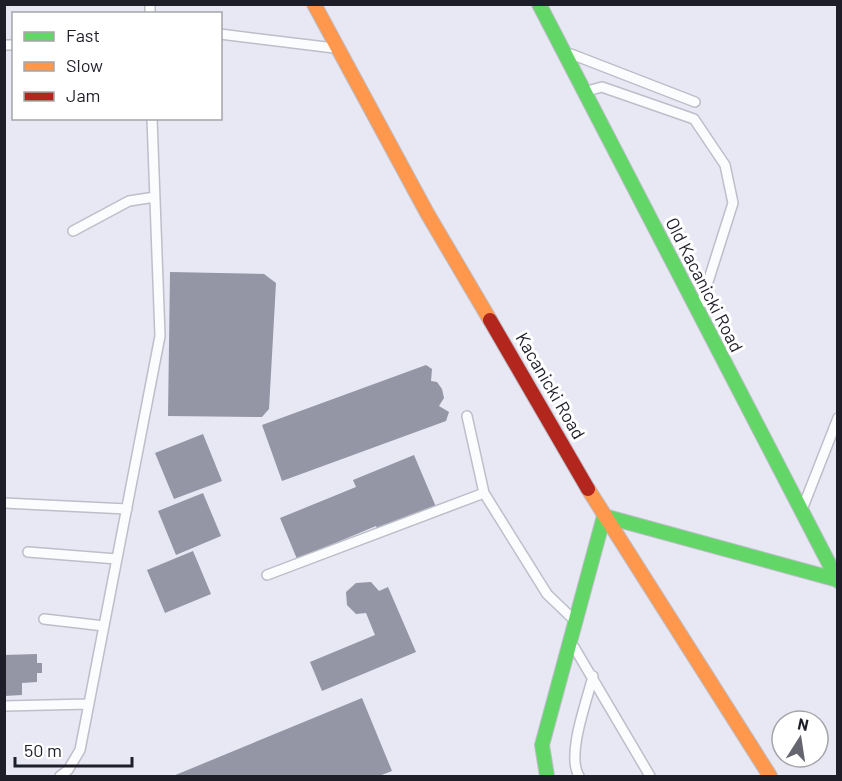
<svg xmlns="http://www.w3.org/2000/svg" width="842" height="781" viewBox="0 0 842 781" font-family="Barlow,sans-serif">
  <rect width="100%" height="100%" fill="#e7e8f4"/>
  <path fill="#9495a5" d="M170,272L264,274L276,283L269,409L262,417L168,416Z
    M426,365L432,369L431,381L437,382L442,389L444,398L439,406L449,412L446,421L282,481L262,425Z
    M203,434L222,481L174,499L155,453Z
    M414,455L436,507L378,531L376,526L297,559L280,518L356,487L353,480Z
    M203,493L221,536L176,555L158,511Z
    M193,551L211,594L165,613L147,570Z
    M371,582L379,591L388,587L416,652L322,691L310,662L375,635L366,613L356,614L347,605L346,592L356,583Z
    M37,654V663H42V673H37V682L22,683V695L4,696V655Z
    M362,698L392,771L379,776H173Z"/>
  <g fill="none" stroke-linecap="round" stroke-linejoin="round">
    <defs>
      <path id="lane" d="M150,4V14
        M220,34L334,48
        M4,45H14
        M571,54L695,102
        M587,91L602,87L694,119L725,165L733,203L701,304
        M73,231L129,201L155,197
        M467,416L484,493
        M4,503L127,509
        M803,507L838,418
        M28,552L117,559
        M267,575L484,493L547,594L573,619
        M44,619L104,626
        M574,647L650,776
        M4,706L89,704
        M60,776L68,770L80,750L160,336L152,118
        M579,776C566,755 587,701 593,676"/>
      <path id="fast" d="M539,4L838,581
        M547,776L542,745L604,516L838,580"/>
      <path id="slow" d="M314,4L427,213L490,320
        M588,489L770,776"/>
      <path id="jam" d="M490,320L588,489"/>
    </defs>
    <use href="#lane" stroke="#bdbec9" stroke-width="12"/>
    <use href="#fast" stroke="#bdbec9" stroke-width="16"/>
    <use href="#slow" stroke="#bdbec9" stroke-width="16"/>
    <use href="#jam" stroke="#bdbec9" stroke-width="16"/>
    <use href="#lane" stroke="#fbfcfd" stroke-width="9"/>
    <use href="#fast" stroke="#63d668" stroke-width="14"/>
    <use href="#slow" stroke="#ff974d" stroke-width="14"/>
    <use href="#jam" stroke="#b3261e" stroke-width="14"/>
  </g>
  <g text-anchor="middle" stroke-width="6" stroke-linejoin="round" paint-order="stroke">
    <g font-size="18" fill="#1d1e28" stroke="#fff">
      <text transform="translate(704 285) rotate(63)" y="6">Old Kacanicki Road</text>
      <text transform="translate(550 386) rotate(60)" y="6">Kacanicki Road</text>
    </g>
  </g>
  <rect width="842" height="781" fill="none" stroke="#1d1e28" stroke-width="12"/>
  <rect x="12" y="12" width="210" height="108" fill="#ffffff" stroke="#a5a5a9" stroke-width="1.5"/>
  <rect x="24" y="32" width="30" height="9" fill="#63d668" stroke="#a5a5a9" stroke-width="1.5"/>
  <text x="66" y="42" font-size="18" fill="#1d1e28">Fast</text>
  <rect x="24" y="62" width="30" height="9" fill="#ff974d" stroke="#a5a5a9" stroke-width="1.5"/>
  <text x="66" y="72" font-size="18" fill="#1d1e28">Slow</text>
  <rect x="24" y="92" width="30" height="9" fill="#b3261e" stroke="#a5a5a9" stroke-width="1.5"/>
  <text x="66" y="102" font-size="18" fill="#1d1e28">Jam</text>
  <g transform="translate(800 739) rotate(12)"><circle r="28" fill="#ffffff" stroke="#a5a5a9" stroke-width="1.5"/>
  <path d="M0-4.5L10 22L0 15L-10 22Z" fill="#64656f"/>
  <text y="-9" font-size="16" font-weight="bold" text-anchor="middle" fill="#1d1e28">N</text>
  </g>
  <path d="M15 757v9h117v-9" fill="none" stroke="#1d1e28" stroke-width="3"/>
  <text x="24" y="757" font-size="18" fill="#1d1e28" stroke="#ffffff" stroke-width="4.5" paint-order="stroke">50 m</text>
</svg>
